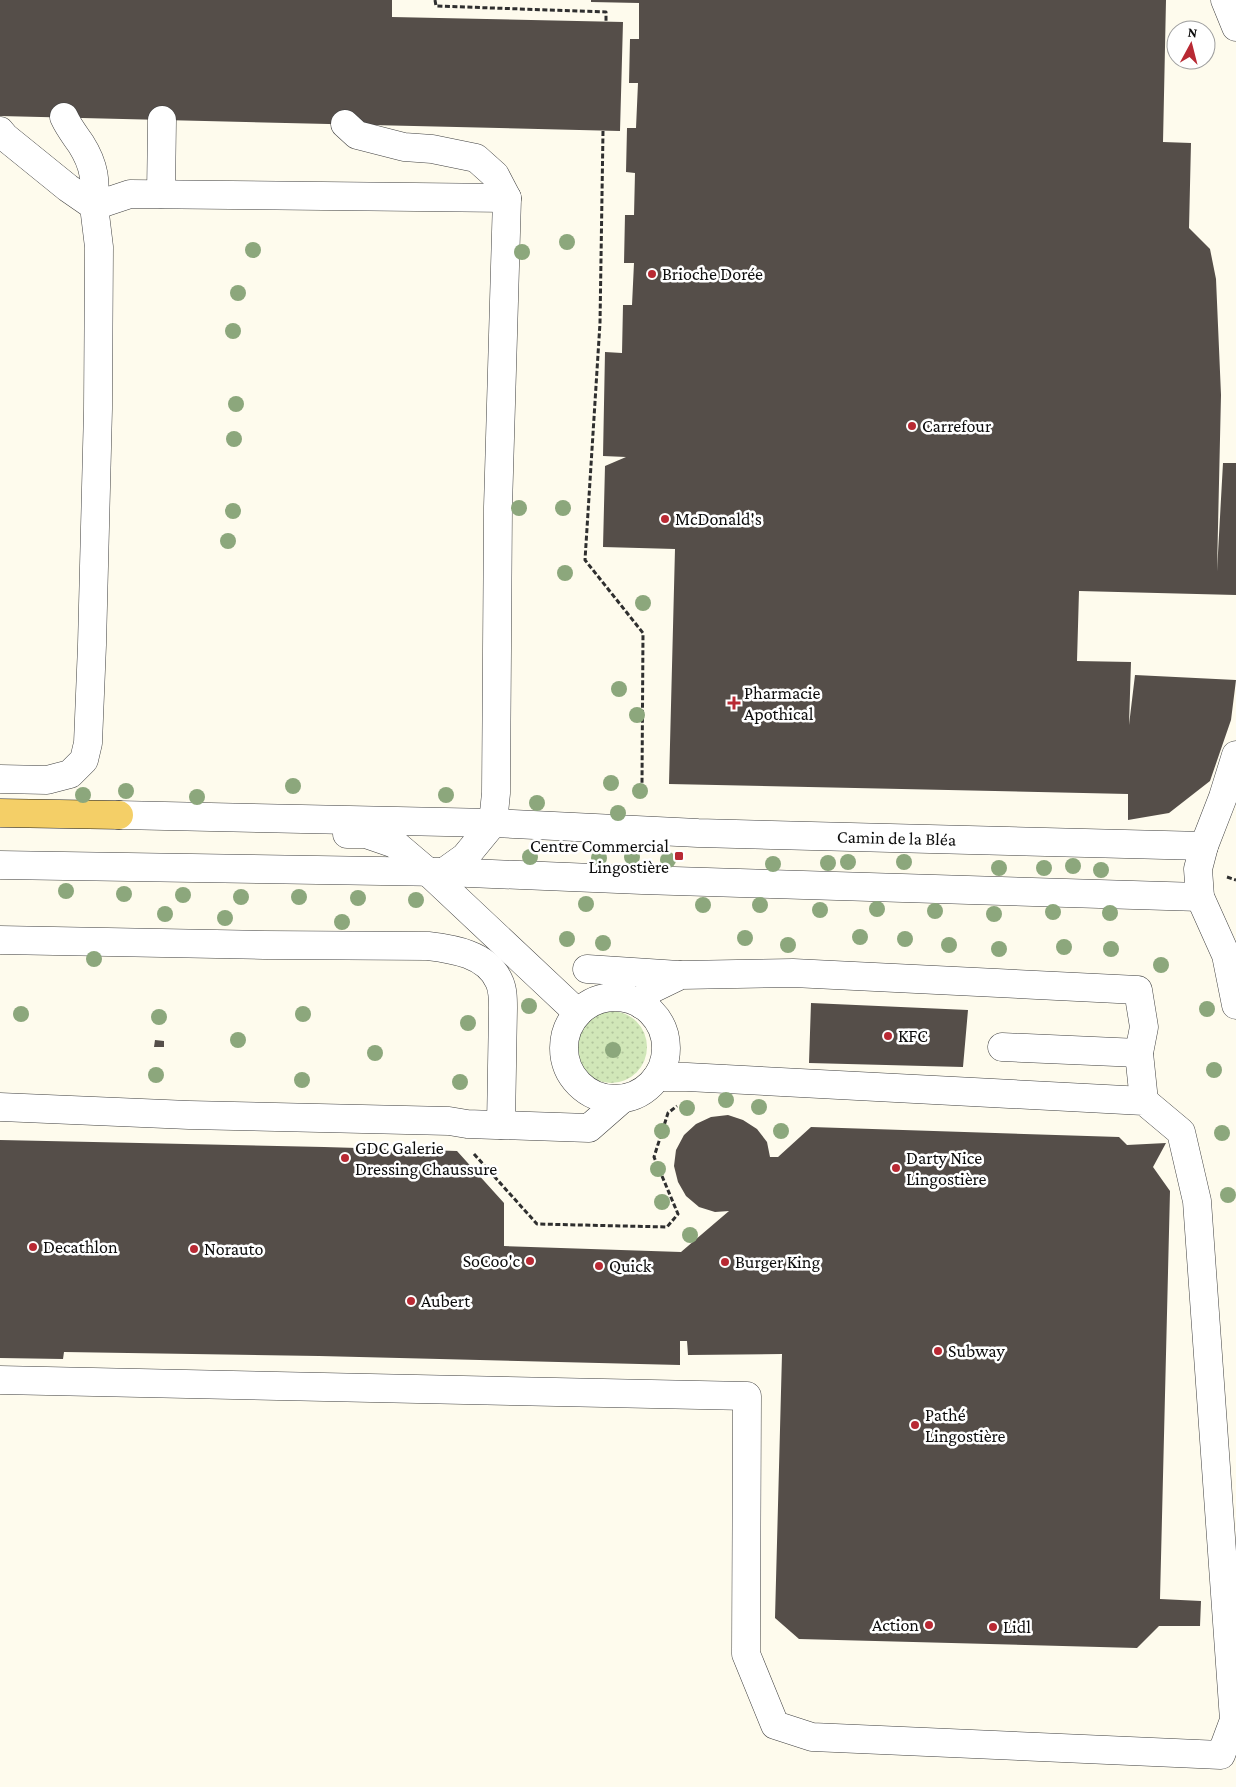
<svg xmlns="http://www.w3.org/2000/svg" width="1236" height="1787" viewBox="0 0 1236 1787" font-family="'Crimson Pro',serif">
  <defs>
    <pattern id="grass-dots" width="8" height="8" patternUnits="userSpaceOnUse" patternTransform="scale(1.25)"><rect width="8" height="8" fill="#d1e7b8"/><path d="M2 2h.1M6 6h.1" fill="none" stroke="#b2c59d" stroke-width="1.8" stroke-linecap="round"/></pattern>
  </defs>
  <rect width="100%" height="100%" fill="#fefbed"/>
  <path fill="url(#grass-dots)" d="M575 1047a36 36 0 1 1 72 0a36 36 0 1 1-72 0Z"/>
  <path fill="#554e49" d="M0,0H392V17L623,22L620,131L0,116Z
    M591,0H1166L1163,142L1191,143L1189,228L1210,249L1216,279L1221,395L1217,571L1223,463H1236V595L1079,591L1077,661L1131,662L1129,725L1135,675L1236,680L1231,720L1210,781L1169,813L1128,820V794L669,784L675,549L603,547L605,466L626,457L603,456L605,352L622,353L623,305H632L634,263H624L625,215H634L635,173L626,172L627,128H636L638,83H629L630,39H639V3L591,2Z
    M811,1003L968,1010L963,1067L809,1063Z
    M155,1040L164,1041V1047H154Z
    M728,1115L743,1120L757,1129L767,1142L770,1157H778L811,1127L1119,1137L1127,1145L1166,1143L1153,1167L1170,1191L1160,1599L1201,1601L1200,1626H1159L1137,1648L799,1639L775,1618L782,1354L688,1355L687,1341H680V1365L319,1356L64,1352L63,1359L0,1358V1140L324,1147L457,1151L504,1203V1246L681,1252L729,1211L715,1212L699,1207L686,1196L678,1182L674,1166L676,1150L684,1135L696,1124L711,1117Z"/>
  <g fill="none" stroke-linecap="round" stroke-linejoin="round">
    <defs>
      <g id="minor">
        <path d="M1225,0L1236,27"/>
        <path d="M64,117C69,128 75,135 81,144C95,166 96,182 94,206L130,194L507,198"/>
        <path d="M345,124L357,135L404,147L432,149L476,158L495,175L507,198L498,507L496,793L493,823L465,857L444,872"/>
        <path d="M0,131L5,137L68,188L94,206L99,247L98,409L92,645L88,743L84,760L70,774L47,780L0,779"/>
        <path d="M161,194L162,120"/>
        <path d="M1236,755L1223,797L1204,846L1198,869L1200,897L1226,955L1236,1005"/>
        <path id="s1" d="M119,815L493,823L698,833L1204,846"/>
        <path d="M347,834H366L395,844L428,872L578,1013"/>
        <path d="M0,865L444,872L642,880L1200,897"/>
        <path d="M0,940L264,945L428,946C453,949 487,954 499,981C503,989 503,999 503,1008L501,1125"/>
        <path d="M587,969L679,975"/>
        <circle cx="615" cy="1048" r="51"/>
        <path d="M642,1005L650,990L681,975L793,973L1138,990L1144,1027L1139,1053L1144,1101"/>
        <path d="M1002,1047L1139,1053"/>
        <path d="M0,1107L189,1115L449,1121L467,1124L589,1128L621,1100"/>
        <path d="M0,1380L747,1396L746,1654L775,1725L812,1737L1221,1755L1234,1720L1197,1201L1181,1132L1144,1101L687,1077H657"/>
      </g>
      <path id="major" d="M0,813L119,815"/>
    </defs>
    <use href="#minor" stroke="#404040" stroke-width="29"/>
    <use href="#major" stroke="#1e1e1e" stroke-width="29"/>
    <path stroke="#2f2f2f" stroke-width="3" stroke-dasharray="5 2.5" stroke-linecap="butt" d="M435,0L436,6L606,12V22
      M603,131L600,323L585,560L643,633L642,783
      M1227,877L1236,880
      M474,1154L537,1224L667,1227L678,1214L654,1157L668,1113L677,1106"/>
    <use href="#minor" stroke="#fff" stroke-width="28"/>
    <use href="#major" stroke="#f4cf67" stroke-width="28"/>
  </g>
  <g fill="#8ca77c">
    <circle cx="567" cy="242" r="8"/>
    <circle cx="253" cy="250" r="8"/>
    <circle cx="522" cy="252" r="8"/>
    <circle cx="238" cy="293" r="8"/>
    <circle cx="233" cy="331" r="8"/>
    <circle cx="236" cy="404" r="8"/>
    <circle cx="234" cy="439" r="8"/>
    <circle cx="519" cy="508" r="8"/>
    <circle cx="563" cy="508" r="8"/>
    <circle cx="233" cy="511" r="8"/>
    <circle cx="228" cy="541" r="8"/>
    <circle cx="565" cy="573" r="8"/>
    <circle cx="643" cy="603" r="8"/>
    <circle cx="619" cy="689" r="8"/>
    <circle cx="637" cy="715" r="8"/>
    <circle cx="611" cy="783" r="8"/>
    <circle cx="293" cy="786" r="8"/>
    <circle cx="126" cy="791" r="8"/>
    <circle cx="640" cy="791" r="8"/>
    <circle cx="83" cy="795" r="8"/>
    <circle cx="446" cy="795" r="8"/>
    <circle cx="197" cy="797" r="8"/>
    <circle cx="537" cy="803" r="8"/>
    <circle cx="618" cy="813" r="8"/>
    <circle cx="530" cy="857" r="8"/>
    <circle cx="632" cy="857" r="8"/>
    <circle cx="599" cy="858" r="8"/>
    <circle cx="668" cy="860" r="8"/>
    <circle cx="848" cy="862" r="8"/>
    <circle cx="904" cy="862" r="8"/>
    <circle cx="828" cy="863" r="8"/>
    <circle cx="773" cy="864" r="8"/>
    <circle cx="1073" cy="866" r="8"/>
    <circle cx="999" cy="868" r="8"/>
    <circle cx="1044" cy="868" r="8"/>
    <circle cx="1101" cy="870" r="8"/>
    <circle cx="66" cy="891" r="8"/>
    <circle cx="124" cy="894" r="8"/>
    <circle cx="183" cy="895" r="8"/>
    <circle cx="241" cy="897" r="8"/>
    <circle cx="299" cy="897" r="8"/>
    <circle cx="358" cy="898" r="8"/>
    <circle cx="416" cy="900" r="8"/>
    <circle cx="586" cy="904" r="8"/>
    <circle cx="703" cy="905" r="8"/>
    <circle cx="760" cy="905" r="8"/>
    <circle cx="877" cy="909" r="8"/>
    <circle cx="820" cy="910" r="8"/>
    <circle cx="935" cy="911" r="8"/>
    <circle cx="1053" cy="912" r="8"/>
    <circle cx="1110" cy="913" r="8"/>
    <circle cx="165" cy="914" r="8"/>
    <circle cx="994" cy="914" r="8"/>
    <circle cx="225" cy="918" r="8"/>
    <circle cx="342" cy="922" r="8"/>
    <circle cx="860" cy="937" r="8"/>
    <circle cx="745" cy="938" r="8"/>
    <circle cx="567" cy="939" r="8"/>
    <circle cx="905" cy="939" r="8"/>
    <circle cx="603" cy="943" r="8"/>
    <circle cx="788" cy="945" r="8"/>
    <circle cx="949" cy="945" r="8"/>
    <circle cx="1064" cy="947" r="8"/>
    <circle cx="999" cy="949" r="8"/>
    <circle cx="1111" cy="949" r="8"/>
    <circle cx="94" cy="959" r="8"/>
    <circle cx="1161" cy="965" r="8"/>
    <circle cx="529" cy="1006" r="8"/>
    <circle cx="1207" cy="1009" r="8"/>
    <circle cx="21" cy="1014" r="8"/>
    <circle cx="303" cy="1014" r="8"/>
    <circle cx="159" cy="1017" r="8"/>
    <circle cx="468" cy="1023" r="8"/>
    <circle cx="238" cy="1040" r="8"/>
    <circle cx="613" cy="1050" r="8"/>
    <circle cx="375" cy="1053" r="8"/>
    <circle cx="1214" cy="1070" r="8"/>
    <circle cx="156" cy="1075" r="8"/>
    <circle cx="302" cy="1080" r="8"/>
    <circle cx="460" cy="1082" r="8"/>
    <circle cx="726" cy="1100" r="8"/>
    <circle cx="759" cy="1107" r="8"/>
    <circle cx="687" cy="1108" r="8"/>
    <circle cx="662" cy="1131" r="8"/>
    <circle cx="781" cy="1131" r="8"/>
    <circle cx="1222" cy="1133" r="8"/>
    <circle cx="658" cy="1169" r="8"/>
    <circle cx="1228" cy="1195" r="8"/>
    <circle cx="662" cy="1202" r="8"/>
    <circle cx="690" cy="1235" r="8"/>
  </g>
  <g fill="#b82933" stroke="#fff" stroke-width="2">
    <circle cx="652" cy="274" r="5"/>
    <circle cx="912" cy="426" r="5"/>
    <circle cx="665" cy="519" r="5"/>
    <path d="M731.5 695.5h5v5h5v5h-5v5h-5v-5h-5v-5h5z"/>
    <rect x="674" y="851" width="10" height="10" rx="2.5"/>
    <circle cx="888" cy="1036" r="5"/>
    <circle cx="345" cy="1158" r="5"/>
    <circle cx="896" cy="1168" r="5"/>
    <circle cx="33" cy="1247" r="5"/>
    <circle cx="194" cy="1249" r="5"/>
    <circle cx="530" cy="1261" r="5"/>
    <circle cx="725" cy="1262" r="5"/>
    <circle cx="599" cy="1266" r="5"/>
    <circle cx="411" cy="1301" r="5"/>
    <circle cx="938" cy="1351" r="5"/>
    <circle cx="915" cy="1425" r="5"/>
    <circle cx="929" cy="1625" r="5"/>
    <circle cx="993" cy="1627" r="5"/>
  </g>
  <g text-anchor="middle" stroke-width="5" stroke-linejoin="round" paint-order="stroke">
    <g font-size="18" fill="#0d0d0d" stroke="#fff" text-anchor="start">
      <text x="662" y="280">Brioche Dorée</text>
      <text x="922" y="432">Carrefour</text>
      <text x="675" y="525">McDonald's</text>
      <text x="744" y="699">Pharmacie<tspan x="744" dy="21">Apothical</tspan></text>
      <text x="669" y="852" text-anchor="end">Centre Commercial<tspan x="669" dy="21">Lingostière</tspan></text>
      <text x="898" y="1042">KFC</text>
      <text x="355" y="1154">GDC Galerie<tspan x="355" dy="21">Dressing Chaussure</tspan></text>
      <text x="906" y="1164">Darty Nice<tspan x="906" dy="21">Lingostière</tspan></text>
      <text x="43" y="1253">Decathlon</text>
      <text x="204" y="1255">Norauto</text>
      <text x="520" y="1267" text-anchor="end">SoCoo'c</text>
      <text x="735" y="1268">Burger King</text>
      <text x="609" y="1272">Quick</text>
      <text x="421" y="1307">Aubert</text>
      <text x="948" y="1357">Subway</text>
      <text x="925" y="1421">Pathé<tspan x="925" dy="21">Lingostière</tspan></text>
      <text x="919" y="1631" text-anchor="end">Action</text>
      <text x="1003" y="1633">Lidl</text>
    </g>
    <g font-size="18" fill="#0d0d0d" stroke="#fff">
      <text dy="6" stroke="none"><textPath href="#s1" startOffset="778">Camin de la Bléa</textPath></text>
    </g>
  </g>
  <g transform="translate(1191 45) rotate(7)"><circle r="24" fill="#ffffff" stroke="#9e9e9e"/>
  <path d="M0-4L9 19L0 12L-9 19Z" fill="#b82933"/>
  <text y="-8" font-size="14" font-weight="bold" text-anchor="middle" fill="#0d0d0d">N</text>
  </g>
</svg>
